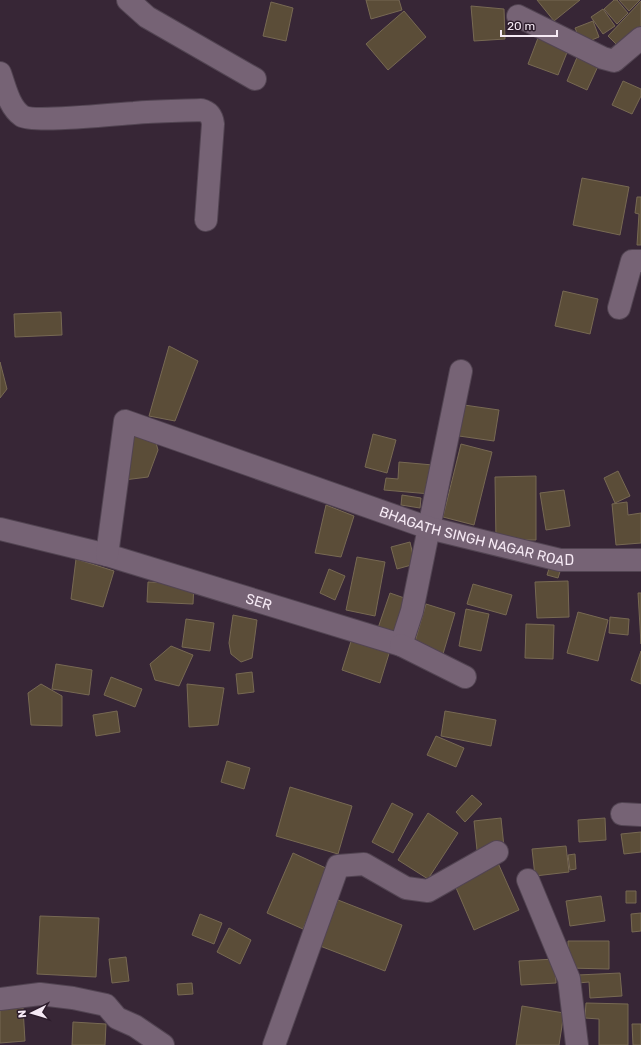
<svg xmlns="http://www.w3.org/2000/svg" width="641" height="1045" viewBox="0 0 641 1045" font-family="Rubik,sans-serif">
  <rect width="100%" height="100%" fill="#372636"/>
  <path fill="#5b4d38" stroke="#776953" d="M366,0H399L402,10L371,19Z
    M537,0H580L554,21Z
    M614,0H617L628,13L617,24L604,9Z
    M619,0H640L629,11Z
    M641,1V32L623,51L608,36Z
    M271,2L293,8L286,41L263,36Z
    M471,6L504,9L505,39L474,41Z
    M603,9L615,26L603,34L591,17Z
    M404,11L426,37L388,70L366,44Z
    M593,21L599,37L582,44L575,28Z
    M538,38L568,50L558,75L528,64Z
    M578,55L599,64L587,90L567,81Z
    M623,81L641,89V96L632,114L612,105Z
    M582,178L629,187L620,235L573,225Z
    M637,197H641V245H637L639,214L635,213Z
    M563,291L598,299L590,334L555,326Z
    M61,312L62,335L15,337L14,314Z
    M169,346L198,361L175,421L149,416Z
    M0,362L7,389L0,398Z
    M457,404L499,410L494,441L452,435Z
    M117,432H153L158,450L148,477L124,480Z
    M373,434L396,440L387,473L365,467Z
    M461,444L492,452L474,525L443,517Z
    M399,462L433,465L430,494L384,490L386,478L398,479Z
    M618,471L630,496L615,503L604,478Z
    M536,476V540H496L495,477Z
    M564,490L570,526L546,530L540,493Z
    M402,495L421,498L420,508L401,505Z
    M627,502L628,515L641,513V543L616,545L612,504Z
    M326,505L354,516L341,557L315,553Z
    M410,542L415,564L397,569L391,547Z
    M357,557L385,562L375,616L346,610Z
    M76,559L114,571L103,607L71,599Z
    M551,562L562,565L558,578L547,575Z
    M329,569L345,576L335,600L320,593Z
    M568,581L569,617L537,618L535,582Z
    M148,582L194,584L193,604L147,602Z
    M473,584L512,595L506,615L467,604Z
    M390,593L410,600L397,638L377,631Z
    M638,593H641V644Z
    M426,604L455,613L443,654L414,645Z
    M466,609L489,614L481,651L459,646Z
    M578,612L608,620L598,661L567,653Z
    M233,615L257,620L252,658L241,662L231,654L229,643Z
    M610,617L629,619L628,635L609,633Z
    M186,619L214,623L210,651L182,647Z
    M526,624L554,625L553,659L525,658Z
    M353,635L391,647L380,683L342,670Z
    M171,646L193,655L179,686L155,680L150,664Z
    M641,651V684L631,680Z
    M56,664L92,670L89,695L52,689Z
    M252,672L254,692L238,694L236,674Z
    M111,677L142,689L135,707L104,695Z
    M41,684L62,696V726L31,725L28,693Z
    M187,684L224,688L218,725L189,727Z
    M117,711L120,732L96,736L93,715Z
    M445,711L496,720L491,746L441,736Z
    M436,736L464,748L456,767L427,755Z
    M227,761L250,768L244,789L221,782Z
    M290,787L352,806L338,854L276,836Z
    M472,795L482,804L465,822L456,812Z
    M392,803L413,814L393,853L372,842Z
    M428,813L458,833L428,879L398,860Z
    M501,818L504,847L477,850L474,821Z
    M605,818L606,840L579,842L578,820Z
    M641,832V852L624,854L621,834Z
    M566,846L569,872L535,876L532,849Z
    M293,853L328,869L303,929L267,913Z
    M575,854L576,869L570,870L568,855Z
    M498,863L519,910L474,930L454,883Z
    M626,891H636V903H626Z
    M601,896L605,921L570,926L566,901Z
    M338,900L402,925L385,971L320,946Z
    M641,913V931L632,932L631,914Z
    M200,914L222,923L214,944L192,935Z
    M40,916L99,918L96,977L37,974Z
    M229,928L251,940L240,964L217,952Z
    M568,941H609V969L568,968Z
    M126,957L129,981L112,983L109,959Z
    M555,959L556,983L521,985L519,961Z
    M620,973L622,996L590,998L589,982L578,983V975Z
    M192,983L193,994L178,995L177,984Z
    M586,1003L628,1004V1045H599V1019L585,1018Z
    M522,1006L564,1013L559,1045H516Z
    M23,1008L25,1041L0,1043V1009Z
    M73,1022L106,1024L105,1045H72Z
    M632,1024H641V1045H633Z"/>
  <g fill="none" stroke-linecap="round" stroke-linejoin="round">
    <defs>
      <g id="minor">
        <path d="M128,0L147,17L255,79"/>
        <path d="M518,16L603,58L614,61L641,38"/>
        <path d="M0,73C5,87 9,107 22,116C34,123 115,114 134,113C156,111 179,111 201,110C209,112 212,116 213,124L206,220"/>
        <path d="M619,308L632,261H641"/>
        <path id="s1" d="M0,529L107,555L401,645L412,611L461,371"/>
        <path id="s2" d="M107,555L125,421L429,528L560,560H641"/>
        <path d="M401,645L465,677"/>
        <path d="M622,814L641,815"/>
        <path d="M528,880L569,979L577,1045"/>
        <path d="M0,999L40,994L73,998L106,1005L117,1018L135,1026L163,1045"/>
        <path d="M274,1045L338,866L364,864L406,888L428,891L497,852"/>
      </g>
    </defs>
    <use href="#minor" stroke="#524452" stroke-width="24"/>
    <use href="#minor" stroke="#766375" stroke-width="22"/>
  </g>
  <g text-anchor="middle" stroke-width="3" stroke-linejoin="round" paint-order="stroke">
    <g font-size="14" fill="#f6eaf5" stroke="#2d1d2c">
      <text dy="5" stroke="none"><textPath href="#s2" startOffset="506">BHAGATH SINGH NAGAR ROAD</textPath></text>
      <text dy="5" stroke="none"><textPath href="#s1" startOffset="269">SER</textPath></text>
    </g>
  </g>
  <g transform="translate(32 1013) rotate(265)" stroke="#2d1d2c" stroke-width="3" paint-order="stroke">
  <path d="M0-3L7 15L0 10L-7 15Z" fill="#f6eaf5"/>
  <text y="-6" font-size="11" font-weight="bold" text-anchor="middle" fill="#f6eaf5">N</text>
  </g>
  <path d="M501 30v6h56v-6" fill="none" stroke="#f6eaf5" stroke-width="2"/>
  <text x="507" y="30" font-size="12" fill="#f6eaf5" stroke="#2d1d2c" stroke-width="3" paint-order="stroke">20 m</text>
</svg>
